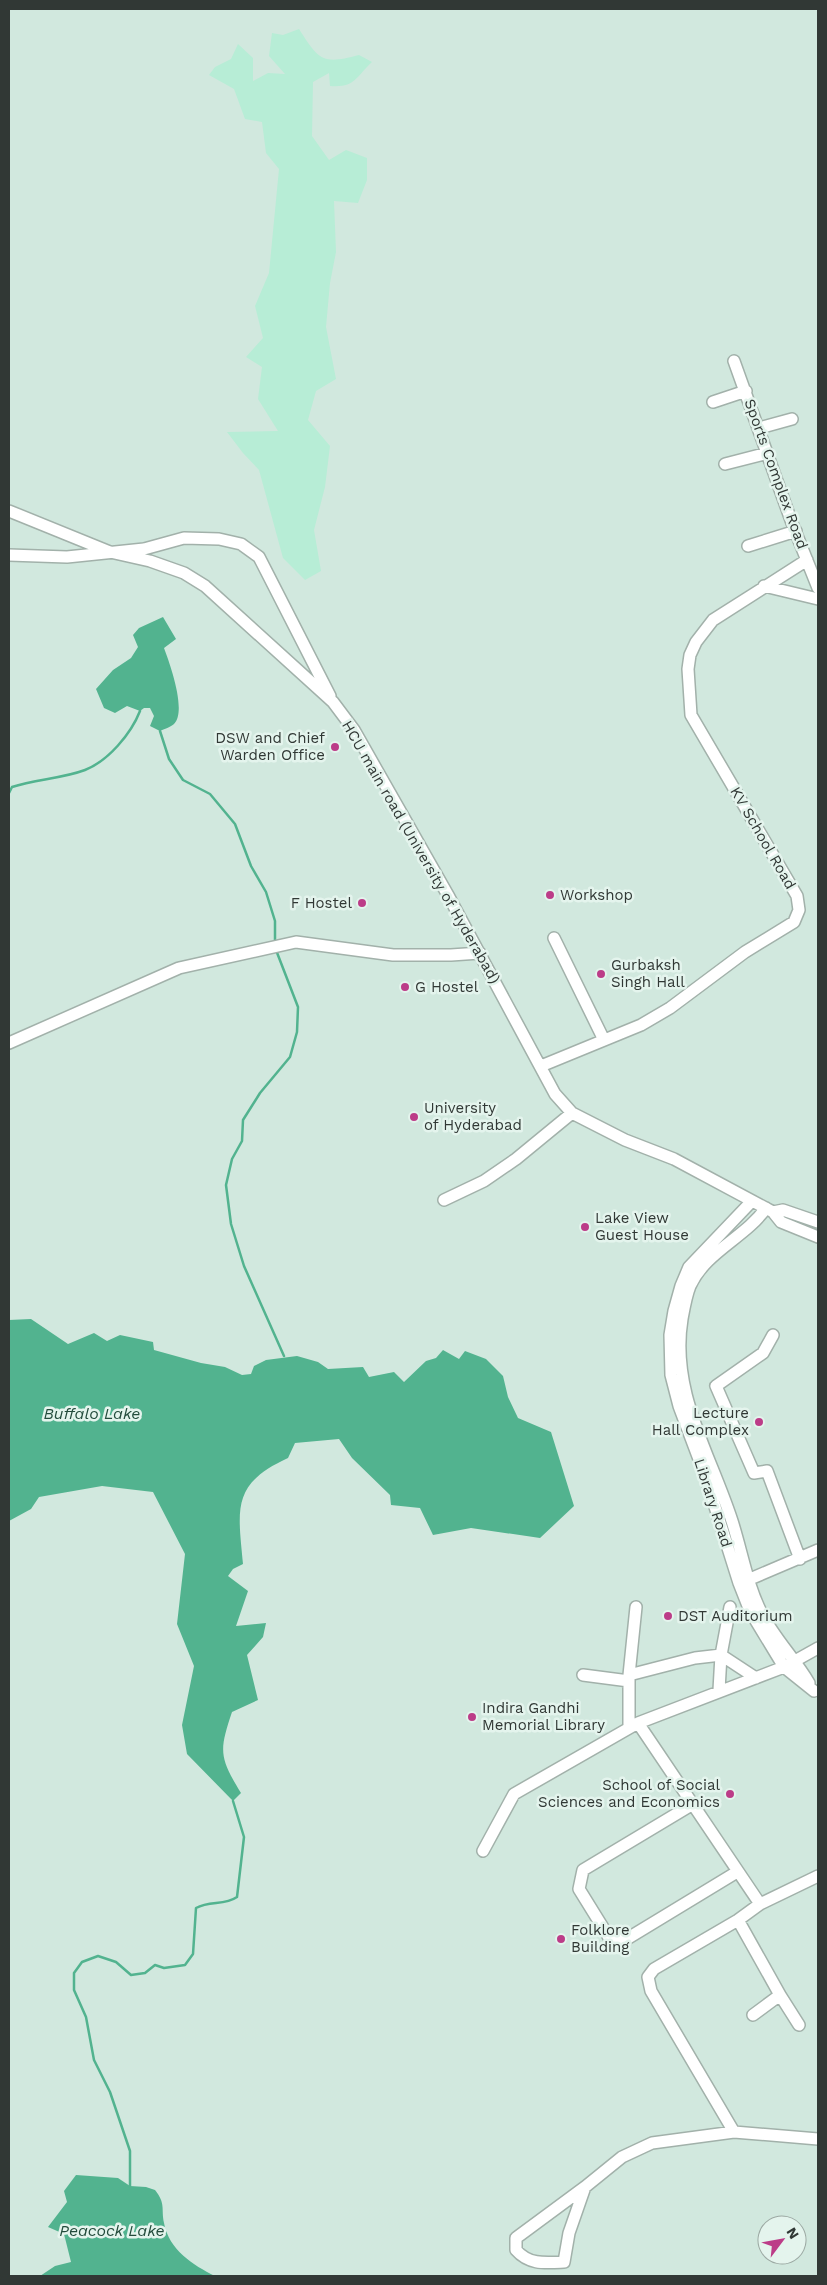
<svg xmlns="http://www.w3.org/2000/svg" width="827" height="2285" viewBox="0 0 827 2285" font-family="'Work Sans',sans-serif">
  <rect width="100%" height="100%" fill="#e4f4ed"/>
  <path fill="#d1e8de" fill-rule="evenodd" d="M9,9H818V2276H9ZM767,2225H797V2255H767Z"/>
  <path fill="#b7edd6" d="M299,29C319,60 322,65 359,55L372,62C356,77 355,88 330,86L329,73L313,82L312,136L329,160L346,150L367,158V180L358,203L334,201L336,252L330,283L326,327L336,379L316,391L308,420L330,446L325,487L314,530L321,571L305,580L283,558L259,470L243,453L227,432L278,431L258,399L262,367L246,357L263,338L255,306L269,273L279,169L266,153L262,122L245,119L234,89L209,75L215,67L231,59L238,44L253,58V81L268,73L285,74L269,56L272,33L283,35Z"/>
  <path fill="#52b38f" d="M163,617L176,639L164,648C170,664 187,711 174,724C171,727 164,729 160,731L150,726L154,716L150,708H144L140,711L127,706L115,713L104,708L96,689L113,670L131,658L138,647L133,635L139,628Z
    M31,1319L68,1344L94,1333L107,1341L120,1335L153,1342L154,1350L201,1363L225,1367L242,1375L251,1374L254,1366L266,1360L297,1356L318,1362L328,1369L363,1367L369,1377L394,1372L404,1382L426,1361L436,1358L443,1350L459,1359L465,1351L486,1359L503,1376L508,1397L518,1418L551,1432L574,1506L540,1538L471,1528L433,1535L420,1508L391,1505L390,1495L352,1458L339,1439L295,1443L288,1458C231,1484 238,1509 243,1564L233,1569L228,1576L248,1591L236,1626L266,1623L263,1637L247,1655L258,1700L232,1712C219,1751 219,1757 241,1793L233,1801L187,1754L182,1725L194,1666L177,1624L185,1554L153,1492L102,1486L39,1497L31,1509L9,1521V1320Z
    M76,2175L118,2178L130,2186L146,2187L155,2190C166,2204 161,2208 164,2223C169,2250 193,2265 215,2276H40L55,2266L71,2262L64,2234L48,2227L67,2202L64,2191Z"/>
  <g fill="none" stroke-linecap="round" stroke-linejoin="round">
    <path stroke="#52b38f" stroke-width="2.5" d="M160,731L169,759L183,780L210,794L235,824L251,866L266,892L275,921V942
      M9,793L12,787C35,779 61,779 85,770C108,761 131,734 140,711
      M276,950L298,1007L297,1032L290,1057L260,1093L243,1120L242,1141L232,1159L226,1185L231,1224L244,1266L284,1356
      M130,2186V2151L110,2092L94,2060L86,2017L74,1990V1973L82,1962L98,1956L116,1962L131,1975L145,1973L155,1965L164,1968L185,1965L193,1954L196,1908C210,1900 224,1906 237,1897L244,1837L233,1801"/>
    <defs>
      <path id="minor" d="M734,361L792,523L818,588
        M713,402L746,391
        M759,428L792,419
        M725,464L768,453
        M9,511L110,552L150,561L184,573L205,586L333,702L354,730L449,897L555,1094L572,1113L625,1140L674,1159L773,1212L781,1222L818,1237
        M748,546L796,531
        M9,555L67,557L144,549L184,538L219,539L241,544L259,557L330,696
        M764,586L818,599
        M554,938L604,1040
        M9,1043L179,968L296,942L393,955H451L480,953
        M541,1066L641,1025L670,1008L745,952L794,922L799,910L797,896L691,715L688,669L690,655L696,642L713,620L807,560
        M444,1200L484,1181L516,1159L572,1113
        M752,1201L689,1267L681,1286L674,1311L670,1335L671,1375L679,1406L705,1475L739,1583L750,1611L784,1667L814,1691
        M766,1208C745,1238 706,1251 690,1286C686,1296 684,1308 682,1319C670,1392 710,1453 732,1521C742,1552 747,1585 762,1614C775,1639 795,1659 809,1683
        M773,1212L783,1210L818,1222
        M773,1335L763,1353L716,1386L754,1473L767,1471L800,1559
        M743,1582L818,1550
        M583,1675L629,1681
        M629,1675L636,1607
        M719,1690L721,1655L730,1607
        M638,1723L784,1667L818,1648
        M629,1728V1675L695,1658L721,1655L756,1678
        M693,1804L583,1870L579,1889L610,1939L625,1940L737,1872
        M483,1851L514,1794L638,1723L760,1904
        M738,1920L780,1995L753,2015
        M780,1995L799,2025
        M734,2132L651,1991L648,1977L654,1969L738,1920L760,1904L818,1876
        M585,2187L516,2238V2250C529,2265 545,2263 564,2262L569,2233L585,2187L622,2157L652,2143L734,2132L818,2139"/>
    </defs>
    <use href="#minor" stroke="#a2b1aa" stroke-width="14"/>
    <use href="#minor" stroke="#fff" stroke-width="11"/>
  </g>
  <g fill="#bc3c88" stroke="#e4f4ed" stroke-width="2">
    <circle cx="335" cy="747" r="5"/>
    <circle cx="550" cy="895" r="5"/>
    <circle cx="362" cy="903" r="5"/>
    <circle cx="601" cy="974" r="5"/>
    <circle cx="405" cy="987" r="5"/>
    <circle cx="414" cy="1117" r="5"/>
    <circle cx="585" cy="1227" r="5"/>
    <circle cx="759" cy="1422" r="5"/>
    <circle cx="668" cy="1616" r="5"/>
    <circle cx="472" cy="1717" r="5"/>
    <circle cx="730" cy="1794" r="5"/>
    <circle cx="561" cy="1939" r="5"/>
  </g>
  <g text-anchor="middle" stroke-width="5" stroke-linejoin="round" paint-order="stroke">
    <g font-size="15" fill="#313835" stroke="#e4f4ed">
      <text transform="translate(776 474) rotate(70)" y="5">Sports Complex Road</text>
      <text transform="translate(763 838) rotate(60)" y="5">KV School Road</text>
      <text transform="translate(421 852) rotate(60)" y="5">HCU main road (University of Hyderabad)</text>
      <text transform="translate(713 1503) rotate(72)" y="5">Library Road</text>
    </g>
    <g font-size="15" fill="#313835" stroke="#e4f4ed" text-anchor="start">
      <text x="325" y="743" text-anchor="end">DSW and Chief<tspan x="325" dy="17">Warden Office</tspan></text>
      <text x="560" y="900">Workshop</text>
      <text x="352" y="908" text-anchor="end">F Hostel</text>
      <text x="611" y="970">Gurbaksh<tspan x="611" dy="17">Singh Hall</tspan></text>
      <text x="415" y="992">G Hostel</text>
      <text x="424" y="1113">University<tspan x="424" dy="17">of Hyderabad</tspan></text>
      <text x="595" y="1223">Lake View<tspan x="595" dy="17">Guest House</tspan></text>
      <text x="749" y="1418" text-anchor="end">Lecture<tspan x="749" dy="17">Hall Complex</tspan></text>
      <text x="678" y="1621">DST Auditorium</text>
      <text x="482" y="1713">Indira Gandhi<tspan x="482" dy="17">Memorial Library</tspan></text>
      <text x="720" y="1790" text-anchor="end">School of Social<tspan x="720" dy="17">Sciences and Economics</tspan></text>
      <text x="571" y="1935">Folklore<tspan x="571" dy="17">Building</tspan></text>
    </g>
    <g font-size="16" font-style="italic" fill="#234c3c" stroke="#e4f4ed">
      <text x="92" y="1419">Buffalo Lake</text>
      <text x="112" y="2236">Peacock Lake</text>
    </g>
  </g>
  <rect width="827" height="2285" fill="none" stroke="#313835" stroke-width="20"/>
  <g transform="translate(782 2240) rotate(58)"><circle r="24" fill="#e4f4ed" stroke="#9ca9a3"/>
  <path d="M0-4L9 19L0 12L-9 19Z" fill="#bc3c88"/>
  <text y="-8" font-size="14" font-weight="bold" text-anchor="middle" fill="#313835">N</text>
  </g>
</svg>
